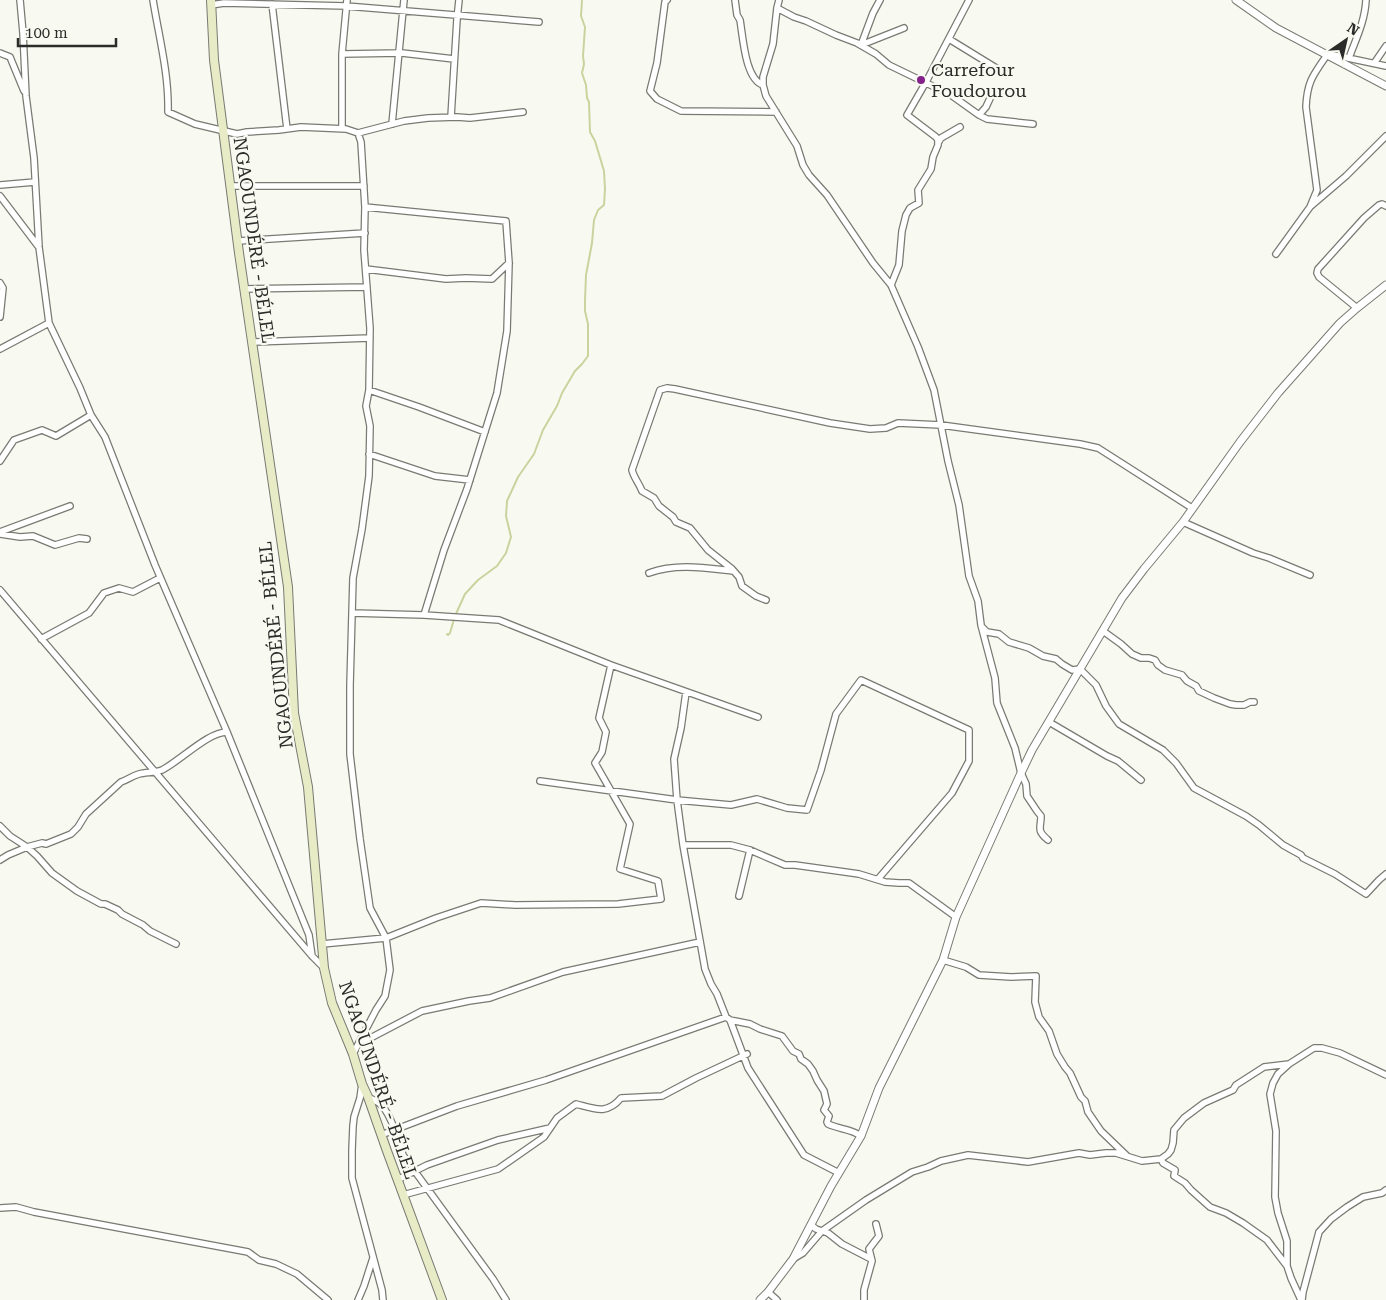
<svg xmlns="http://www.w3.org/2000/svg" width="1386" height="1300" viewBox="0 0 1386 1300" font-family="'Roboto Serif',serif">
  <rect width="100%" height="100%" fill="#f8faf1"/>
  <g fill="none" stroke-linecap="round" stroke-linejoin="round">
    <path stroke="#cad39e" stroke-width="2" d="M447,634L448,635L450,633L455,616L465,594L478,580L497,566L506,553L511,537L506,516L507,501L518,477L534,454L543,430L557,406L562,393L575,371L582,364L588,356V324L585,311V300L586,275L592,243L594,220L598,210L604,205L605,189L604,171L595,141L590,132L589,102L587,98L586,85L582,73L584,64L583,56L585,27L581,16L582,0"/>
    <defs>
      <path id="minor" d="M153,0C159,37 169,74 168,112L195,124L237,134L247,132L279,130L301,127L346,129L358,133L404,121L428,118L457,117L470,118L523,112
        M667,0L665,2L657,63L650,91L657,99L681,111L776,112
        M735,0L737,15L740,20C743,37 745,79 763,85
        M779,0L777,8L773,44L763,77V85L766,96L797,146L803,165L809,175L827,195L873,263L891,285L918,347L934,390L948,461L959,505L969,576L978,601L981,625L995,678L997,703L1015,748L1021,773L1026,784L1027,796L1037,811L1041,816C1041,828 1036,830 1048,840
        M880,0L873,13L861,45L904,28
        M272,4L287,129
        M211,5L224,3L346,6L539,22
        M777,8L794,17L806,21L836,35L857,43L876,54L889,65L951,95L979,115L986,107L992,94
        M949,39L1006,74
        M0,53L10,57L24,91
        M342,54L402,53L454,59
        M1329,54L1386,66
        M1349,58C1356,39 1365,21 1366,0
        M1375,62L1386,46
        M979,115L987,119L1033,124
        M451,117L457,19L459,0
        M392,124L404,0
        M342,129V54L347,0
        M938,143L941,138L960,127
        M0,185L35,182
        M231,186H364
        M0,196L38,246
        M1311,206L1346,176L1386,136
        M365,207L506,221L509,263L507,331L497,393L467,489L444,550L424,615
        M238,241L365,233
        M1276,254L1310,207L1317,190L1306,107C1307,82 1313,75 1327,55
        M366,269L446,279L466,278L492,279L509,263
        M0,283L3,288L0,317
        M891,285L899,265L902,231L906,215L910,208L919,203L918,190L931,169L933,157L938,145V140L936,137L907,115L926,82L969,0
        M244,289L367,287
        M1357,308L1319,277L1317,273L1318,269L1364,218L1379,205L1382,204L1386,206
        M49,323L80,388L91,415L105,437L155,565L227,732L309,935L312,956
        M252,342L370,338
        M0,349L49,323L39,247L34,158L26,96L23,33L20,0
        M369,390L419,407L485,432
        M369,454L435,476L470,480
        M0,461L14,440L42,430L56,436L91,415
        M1183,522L1253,553L1269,558L1310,575
        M0,532L70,506
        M0,534L20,537L33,536L55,545L79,538L87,539
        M649,573C676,563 706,568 733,571
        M0,590L312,956L324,968
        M766,600L756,596L742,586L739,577L732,569L708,550L690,528L676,522L673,517L659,506L654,498L642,491C639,483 634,478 632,470L660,390L667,388L675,389L830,423L870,429L886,428L898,423L941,425L1080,444L1098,448L1192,508
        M352,613L424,615L499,620L611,665
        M982,627L987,632L999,634L1009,642L1029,648L1043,656L1056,659L1062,664L1072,670L1080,669L1096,685L1106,706L1119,724L1163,750L1176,763L1194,788L1246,816L1259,825L1283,845L1301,855L1303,858L1335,874L1366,894L1379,880L1386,874
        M1103,631L1121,644L1132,654L1141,658H1149L1155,660L1158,665L1165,670L1182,675L1187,681L1196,686L1199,691L1214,698L1230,704L1236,705H1244L1250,702H1254
        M41,639L89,613L104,593L119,588L133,592L160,578
        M686,692L681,728L674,759L677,800L683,845L705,969L711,984L717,994L726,1017L730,1020L750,1024L760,1029L782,1036L793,1051L799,1054L801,1059L808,1064L813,1071L817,1080L824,1091L827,1104L824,1110L829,1116L827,1122L828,1124C838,1129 852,1129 861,1136
        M1049,722L1107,756L1118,761L1141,780
        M540,781L677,800L731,805L757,799L787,808L807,810L821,770L836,714L861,680L969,730V761L952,793L878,879
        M0,826L10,836L27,847L42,843L46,844L71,834L78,827L86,814L121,782C127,780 132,776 139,774C146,772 155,773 162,770C180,761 208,732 227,732
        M683,845H731L750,850
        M0,860L8,855L27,847L37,856L52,873L77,891L101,904H105L118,910L122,914L143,925L150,931L176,944
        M739,896L750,850L785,865H795L845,872L859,874L885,882L899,883H909L956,917
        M322,944L386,938L436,918L481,903L515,905L618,904L661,899L658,881L620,869L630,824L595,763L602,752L606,732L599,718L611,665L758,717
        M943,960L966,967L979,975L1011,977L1036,976L1035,1002L1039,1017L1049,1031L1057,1054L1065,1067L1070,1073L1081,1097L1085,1101L1088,1112L1101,1131L1127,1156
        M730,1020L748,1068L804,1155L839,1173
        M359,1044L422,1011L469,1001L490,998L563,972L700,942
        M353,1054L376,1010L385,996L390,970L386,938L370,908L360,839L350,754V685L353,578L362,529L369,476L370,426L366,406L369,390L370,328L364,250L365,207L361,142L358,133
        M1289,1064L1278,1074L1273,1083L1270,1094L1276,1131L1275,1197L1278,1213L1287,1241V1266L1291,1278L1301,1300
        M362,1084L360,1098L354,1117L353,1126L352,1150V1178L382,1290L383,1300
        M368,1097C372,1099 376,1101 379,1103C390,1111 399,1141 403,1155L493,1279L506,1300
        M381,1135L457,1106L546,1080L726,1017
        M1161,1159L1163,1163L1175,1170L1174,1176L1185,1183L1191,1190L1210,1207L1226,1213L1243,1223L1267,1240L1287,1266
        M397,1180L427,1165L498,1140L550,1128
        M403,1195L498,1169L544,1137L557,1118L576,1104C595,1109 607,1115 621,1098L662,1096L696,1078L747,1054
        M0,1208L16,1207L34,1212L248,1252L259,1260L276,1264L297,1274L328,1300
        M811,1225L816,1229L828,1233L842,1244L871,1259
        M793,1259L803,1253L822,1231L866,1200L912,1172L928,1167L941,1161L968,1155L1028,1162L1079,1153L1090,1155L1106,1153H1116L1142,1161L1161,1159L1168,1154L1171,1150L1173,1143L1174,1130L1184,1118L1204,1103L1233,1090L1236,1085L1264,1067L1289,1064L1314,1048H1322L1340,1053L1386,1075
        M768,1292L777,1300
        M358,1300L364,1286L373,1258
        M864,1300V1290L872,1261L869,1249L879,1236L876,1224
        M1302,1300L1303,1292L1319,1232L1331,1219L1347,1207L1363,1197L1382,1193L1386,1190"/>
      <path id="tertiary" d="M1236,0L1276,28L1386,86
        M760,1300L768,1292L793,1259L831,1186L861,1136L879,1088L943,960L956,917L1021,773L1032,750L1122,598L1144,569L1183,522L1240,442L1278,393L1340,323L1357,308L1386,285"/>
      <path id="secondary" d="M211,0L214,60L239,253L288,587L294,713L308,787L324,968L332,1003L353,1054L362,1084L368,1097L387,1151L442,1300"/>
    </defs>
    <use href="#minor" stroke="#797a73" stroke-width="8"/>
    <use href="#tertiary" stroke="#797a73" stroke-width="9"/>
    <use href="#secondary" stroke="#797a73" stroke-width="10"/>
    <use href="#minor" stroke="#fff" stroke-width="5.5"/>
    <use href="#tertiary" stroke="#fff" stroke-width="7"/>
    <use href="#secondary" stroke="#e8ecc6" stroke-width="8"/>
  </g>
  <circle fill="#84218a" stroke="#f8faf1" stroke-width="2" cx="921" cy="80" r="5"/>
  <g text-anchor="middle" stroke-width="4.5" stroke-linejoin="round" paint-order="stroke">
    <g font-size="18" fill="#2b2c29" stroke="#f8faf1" text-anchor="start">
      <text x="931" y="76">Carrefour<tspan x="931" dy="21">Foudourou</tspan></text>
    </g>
    <g font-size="18" fill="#2b2c29" stroke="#f8faf1">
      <text transform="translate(254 240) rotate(82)" y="6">NGAOUNDÉRÉ - BÉLEL</text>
      <text transform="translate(276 645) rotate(-96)" y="6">NGAOUNDÉRÉ - BÉLEL</text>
      <text transform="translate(378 1080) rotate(71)" y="6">NGAOUNDÉRÉ - BÉLEL</text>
    </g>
  </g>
  <g transform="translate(1346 40) rotate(34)" stroke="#f8faf1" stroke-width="4" paint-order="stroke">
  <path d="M0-4L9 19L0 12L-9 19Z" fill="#2b2c29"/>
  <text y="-8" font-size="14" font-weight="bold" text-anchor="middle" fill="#2b2c29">N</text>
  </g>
  <path d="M18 38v8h98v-8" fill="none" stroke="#2b2c29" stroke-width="2.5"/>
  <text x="25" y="38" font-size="15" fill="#2b2c29" stroke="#f8faf1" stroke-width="4" paint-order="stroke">100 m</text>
</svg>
